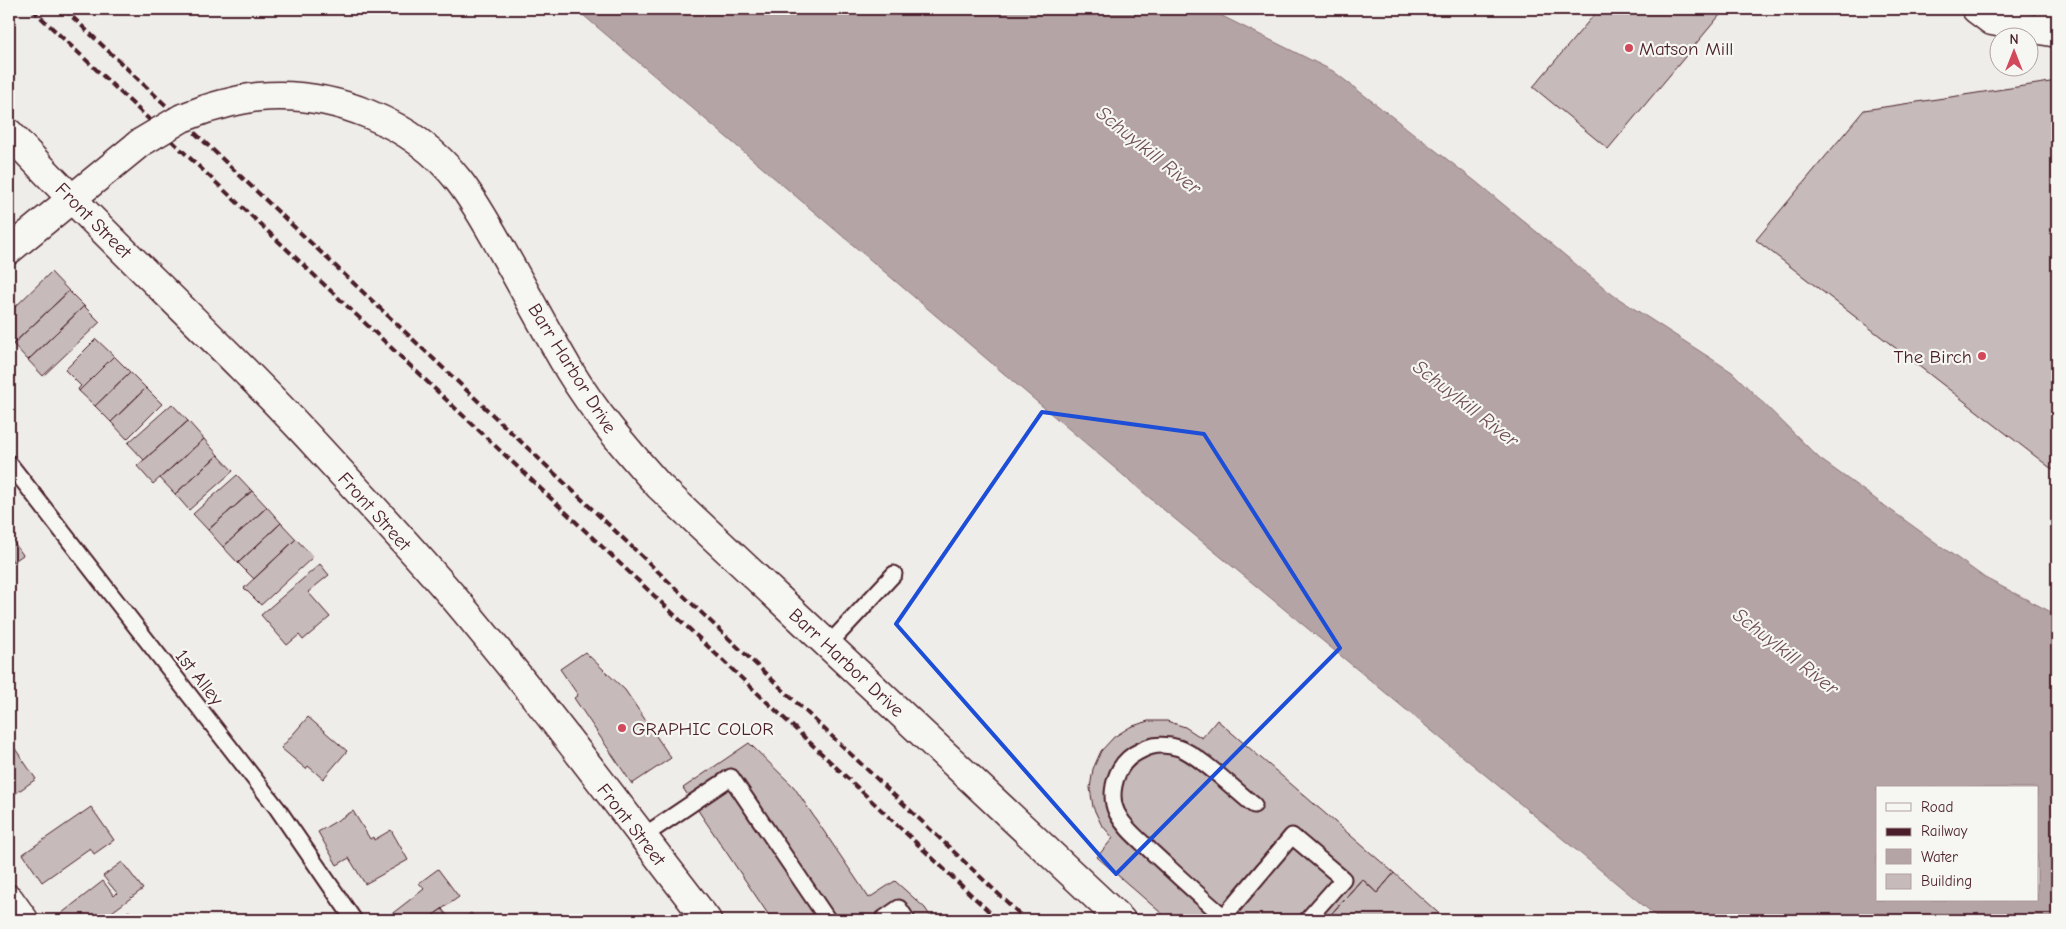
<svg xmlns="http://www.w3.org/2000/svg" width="2066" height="929" viewBox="0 0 2066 929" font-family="'Comic Neue',sans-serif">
  <rect width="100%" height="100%" fill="#efedea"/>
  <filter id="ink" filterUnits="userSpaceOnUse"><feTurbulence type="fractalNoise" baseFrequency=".02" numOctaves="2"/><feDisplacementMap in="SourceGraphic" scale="10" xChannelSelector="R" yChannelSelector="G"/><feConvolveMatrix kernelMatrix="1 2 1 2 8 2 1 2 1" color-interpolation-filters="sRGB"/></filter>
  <g filter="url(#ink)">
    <path fill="#b4a4a5" stroke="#8a6f74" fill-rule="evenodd" d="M576,9H1212L1214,12L1333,71L1475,181L1613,295L1732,372L1820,459L1985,578L2057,615V920H1661L1164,510ZM1877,788H2037V900H1877Z"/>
    <path fill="#c6babb" stroke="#4a1f2b" d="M1599,9H1725L1608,149L1533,87Z
      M2057,81V473L1756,240L1864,110Z
      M51,272L69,291L9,348V313Z
      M69,291L84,306L28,360L13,344Z
      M84,306L100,322L43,376L28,360Z
      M96,339L114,356L79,391L78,389L81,386L65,370Z
      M114,356L130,372L95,406L79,391Z
      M130,372L146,388L111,422L95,406Z
      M146,388L162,404L127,439L111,422Z
      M172,404L188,421L144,460L128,443Z
      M188,421L204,439L153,484L137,466Z
      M204,439L218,455L175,494L160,478Z
      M218,455L233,471L189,510L175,494Z
      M237,475L252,491L208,530L193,514Z
      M252,491L267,507L223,547L208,530Z
      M267,507L281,523L238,563L223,547Z
      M281,523L296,539L254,579L238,563Z
      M296,539L313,557L261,605L244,588Z
      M13,541L23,555L13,562L9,555V544Z
      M320,564L329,575L308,592L330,617L303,640L299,635L287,645L261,615Z
      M585,652L625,690L671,758L632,784L574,698L578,695L560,669Z
      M308,717L347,751L323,779L308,766L306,769L281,748Z
      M1217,720L1394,873L1377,893L1362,879L1326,920H1169L1097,857L1113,838L1101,824L1093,807L1090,788L1093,769L1101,751L1114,737L1130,727L1148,721H1167L1185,727L1202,738Z
      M9,740L36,779L9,798Z
      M749,743L794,787L869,898L895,881L925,908L933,920H772L683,788Z
      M91,807L114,840L94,854L90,848L42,882L23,854Z
      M353,811L370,839L373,837L374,840L391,830L408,860L365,884L349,858L337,865L318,832Z
      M122,862L143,889L101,920H67L62,913L103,881L114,896L117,893L103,876Z
      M438,869L459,897L426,920H385V919L424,889L419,883Z
      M1394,873L1446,920H1326L1362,879L1377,893Z
      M442,909L451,920H426Z
      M129,911L136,920H115Z
      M471,913L477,920H462Z"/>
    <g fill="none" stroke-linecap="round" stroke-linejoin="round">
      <defs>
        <path id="service" d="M2041,30L2045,9
          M9,463L277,808L354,920
          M828,645L894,574
          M642,837L731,777L828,920
          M883,919L899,908L907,920
          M1221,920L1292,836L1343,879L1307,920
          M1228,920C1202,899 1177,875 1152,852C1140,840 1125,829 1117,813C1110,799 1113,782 1120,769C1125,760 1133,754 1142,750C1153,744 1167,744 1179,748C1198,754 1236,791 1254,805"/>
        <path id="minor" d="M1976,9L1992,21L2057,33
          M206,109C223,104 240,99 258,97C332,90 413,122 459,181C476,203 489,227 503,252C525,291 546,331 569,370C595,413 626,449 659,486L1121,920
          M9,250L140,143
          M9,899L24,920"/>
        <path id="secondary" d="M9,133C110,243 223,343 324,454C368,502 413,550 455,599C543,703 624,813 707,920"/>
      </defs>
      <use href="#service" stroke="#4a1f2b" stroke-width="19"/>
      <use href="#minor" stroke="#4a1f2b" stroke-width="31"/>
      <use href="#secondary" stroke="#4a1f2b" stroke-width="31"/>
      <use href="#service" stroke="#f6f6f2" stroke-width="15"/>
      <use href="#minor" stroke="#f6f6f2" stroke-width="28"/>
      <use href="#secondary" stroke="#f6f6f2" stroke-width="28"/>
      <path stroke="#4a1f2b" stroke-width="4" stroke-dasharray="8 4" stroke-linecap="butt" d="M32,9L998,920
        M64,9L1026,920"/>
      <defs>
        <path id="minor-bridge" d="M140,143L182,118L206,109"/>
      </defs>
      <use href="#minor-bridge" stroke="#4a1f2b" stroke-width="31" stroke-linecap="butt"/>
      <use href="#minor-bridge" stroke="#f6f6f2" stroke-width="28"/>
    </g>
  </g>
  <path fill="none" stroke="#1d4ed8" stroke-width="4" stroke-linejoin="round" d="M1042,412L1204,434L1340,648L1116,874L896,624Z"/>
  <g fill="#d1495b" stroke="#f6f6f2" stroke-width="2">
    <circle cx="1629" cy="48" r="5"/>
    <circle cx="1982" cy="356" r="5"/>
    <circle cx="622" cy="728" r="5"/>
  </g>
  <g text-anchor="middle" stroke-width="4.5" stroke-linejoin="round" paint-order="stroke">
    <g font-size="19" fill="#4a1f2b" stroke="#f6f6f2" text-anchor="start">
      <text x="1639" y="55">Matson Mill</text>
      <text x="1972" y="363" text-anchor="end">The Birch</text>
      <text x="632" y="735">GRAPHIC COLOR</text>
    </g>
    <g font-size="19" fill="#4a1f2b" stroke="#f6f6f2">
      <text transform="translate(94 220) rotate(45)" y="7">Front Street</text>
      <text transform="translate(573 368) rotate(58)" y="7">Barr Harbor Drive</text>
      <text transform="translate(375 511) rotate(48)" y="7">Front Street</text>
      <text transform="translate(847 662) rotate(43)" y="7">Barr Harbor Drive</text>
      <text transform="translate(200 677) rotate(52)" y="7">1st Alley</text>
      <text transform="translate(632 824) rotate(52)" y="7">Front Street</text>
    </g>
    <g font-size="20" font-style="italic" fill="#6f4e56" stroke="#f6f6f2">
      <text transform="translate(1149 150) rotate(39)" y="7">Schuylkill River</text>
      <text transform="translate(1466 403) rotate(38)" y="7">Schuylkill River</text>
      <text transform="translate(1786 651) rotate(38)" y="7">Schuylkill River</text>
    </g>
  </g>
  <rect width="2066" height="929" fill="none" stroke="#f6f6f2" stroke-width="30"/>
  <rect x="15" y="15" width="2036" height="899" fill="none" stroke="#4a1f2b" stroke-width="2" filter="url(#ink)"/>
  <rect x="1876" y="786" width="162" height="115" fill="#f6f6f2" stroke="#b1a0a2"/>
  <rect x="1886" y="803" width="25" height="8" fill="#f6f6f2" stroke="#b1a0a2"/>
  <text x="1921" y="812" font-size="15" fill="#4a1f2b">Road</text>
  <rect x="1886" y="828" width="25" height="8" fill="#4a1f2b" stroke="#b1a0a2"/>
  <text x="1921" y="836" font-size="15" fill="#4a1f2b">Railway</text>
  <rect x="1886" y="849" width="25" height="15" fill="#b4a4a5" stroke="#b1a0a2"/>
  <text x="1921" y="862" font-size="15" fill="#4a1f2b">Water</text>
  <rect x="1886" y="874" width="25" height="15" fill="#c6babb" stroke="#b1a0a2"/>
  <text x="1921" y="886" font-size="15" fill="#4a1f2b">Building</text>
  <g transform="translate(2014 52)"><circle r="24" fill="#f6f6f2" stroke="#b1a0a2"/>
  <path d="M0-4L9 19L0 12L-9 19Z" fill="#d1495b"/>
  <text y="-8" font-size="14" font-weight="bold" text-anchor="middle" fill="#4a1f2b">N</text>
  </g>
</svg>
